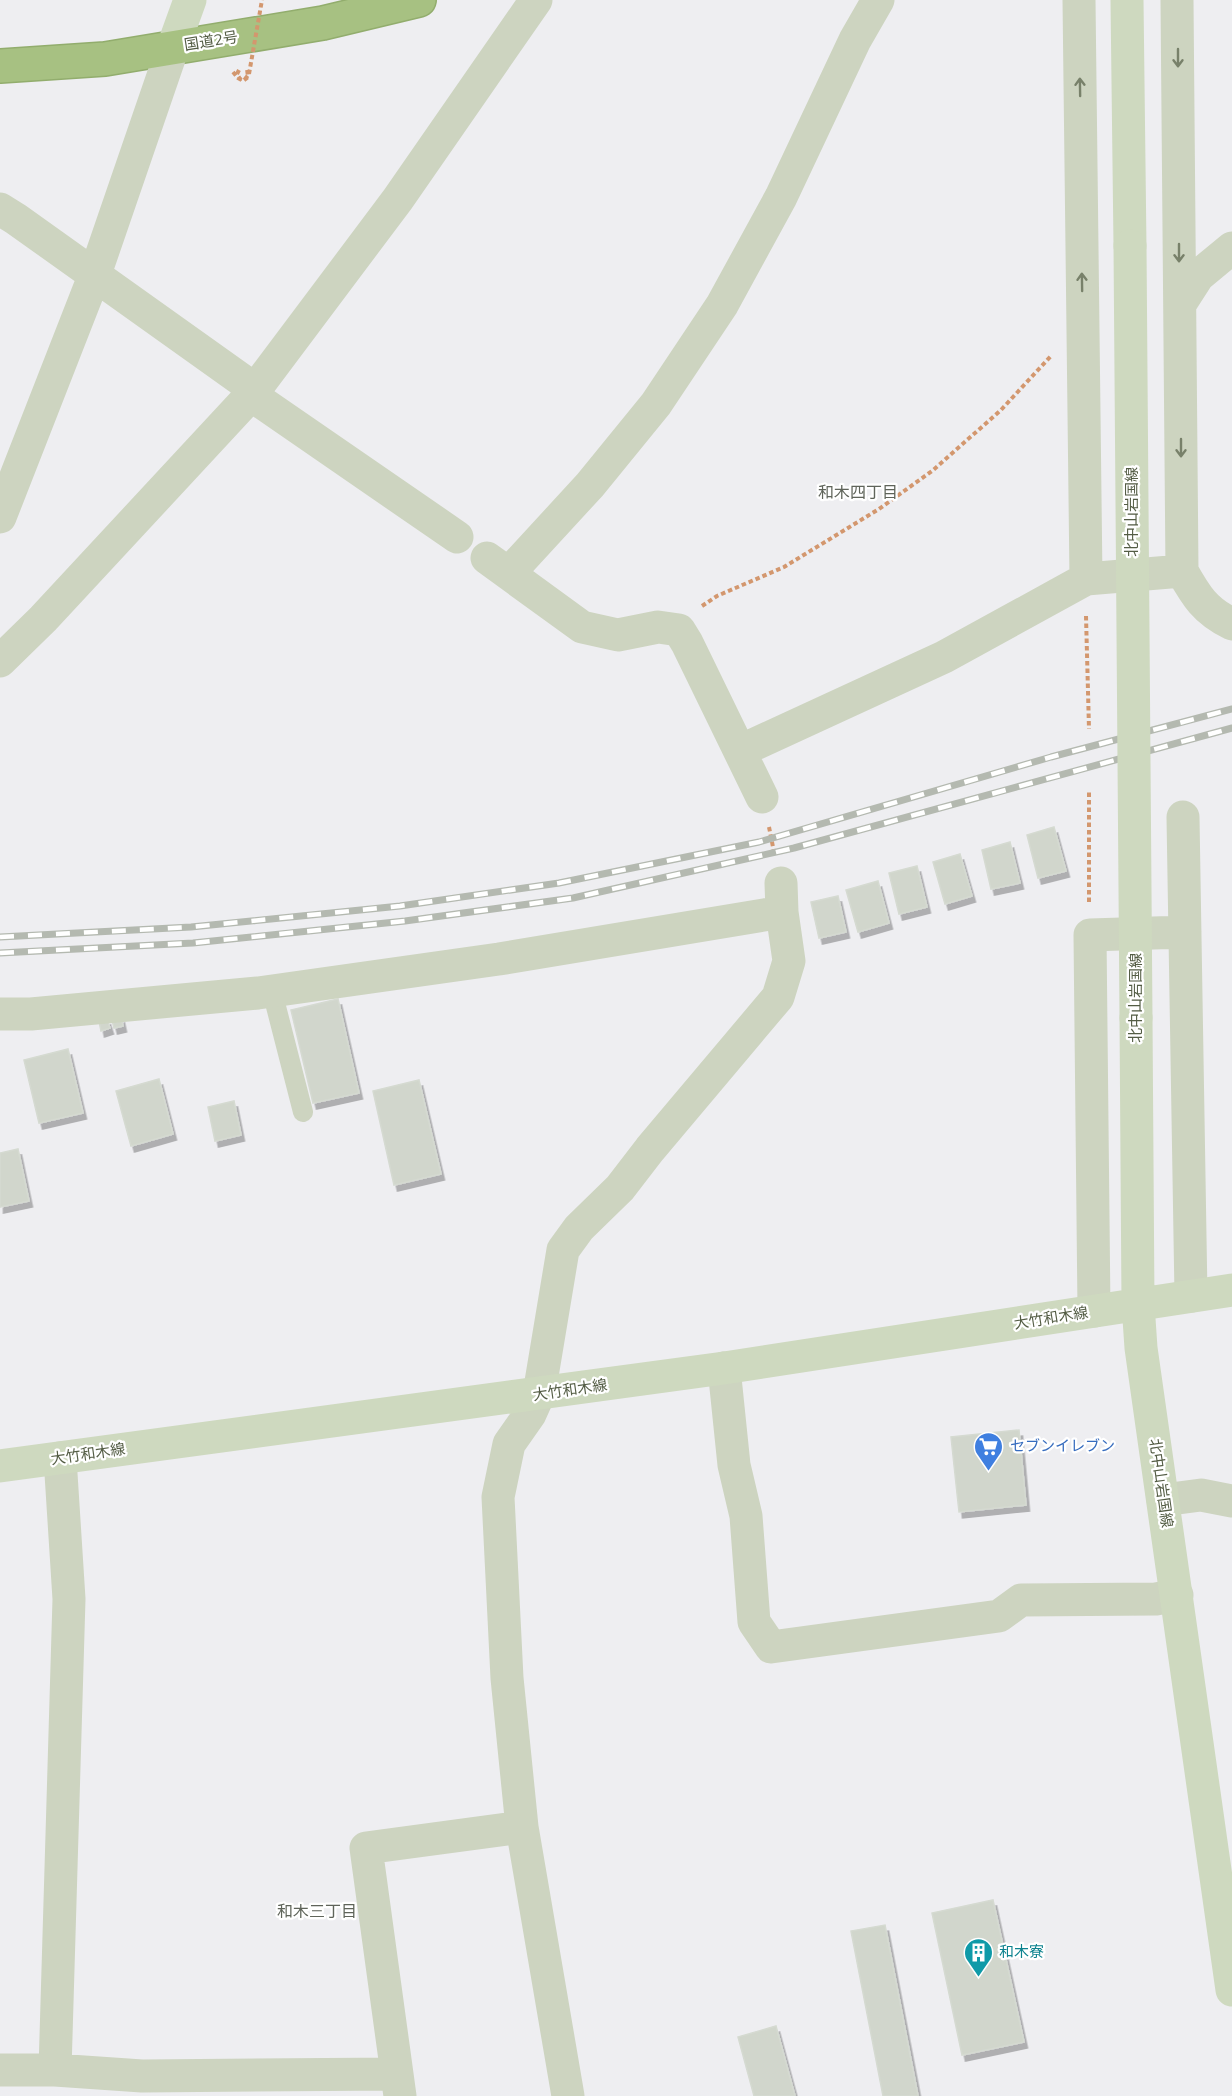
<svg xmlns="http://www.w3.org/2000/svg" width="1232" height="2096" viewBox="0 0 1232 2096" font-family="Mulish,'Noto Sans JP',sans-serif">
  <defs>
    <filter id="shadow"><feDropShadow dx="3.5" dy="6" stdDeviation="0" flood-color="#0004"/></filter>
  </defs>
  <rect width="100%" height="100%" fill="#eeeef1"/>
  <path fill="#d1d6cc" stroke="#d5dad1" stroke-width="1.5" filter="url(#shadow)" d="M1054,827L1066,871L1038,878L1027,835Z
    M1010,842L1020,883L991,889L982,850Z
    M960,854L972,896L945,904L933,862Z
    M917,866L927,907L899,914L889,873Z
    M878,881L889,923L858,932L846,890Z
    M838,896L846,932L819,938L811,902Z
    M338,999L359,1093L313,1103L291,1010Z
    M121,1017L123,1026L114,1028L112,1020Z
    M107,1019L110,1028L101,1031L99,1021Z
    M68,1049L83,1113L39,1123L24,1060Z
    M159,1079L173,1134L131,1146L116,1091Z
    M419,1080L441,1174L394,1185L373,1091Z
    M234,1101L241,1135L215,1141L208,1107Z
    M18,1149L29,1201L0,1207V1153Z
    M1019,1430L1026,1505L959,1512L951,1437Z
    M993,1900L1024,2042L962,2055L932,1913Z
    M885,1925L918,2096H883L851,1931Z
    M776,2026L795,2096H754L738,2037Z"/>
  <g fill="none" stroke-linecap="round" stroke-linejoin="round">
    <defs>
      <path id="highway" d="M0,66L105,59L323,23L419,0"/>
    </defs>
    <use href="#highway" stroke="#92ad6d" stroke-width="36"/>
    <path stroke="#d3976e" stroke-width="4" stroke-dasharray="4.5 3" stroke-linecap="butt" d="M239,70L237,74L240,79H245L249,74
      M233,72L238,78L243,81L248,77L247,69
      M702,606L717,596L784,567L879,509L932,471L1001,410L1051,356
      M1086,616L1089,729
      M769,827L774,852
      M1089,902V790"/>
    <path stroke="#cdd4c0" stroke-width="20" d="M272,991L303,1112"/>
    <path stroke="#cdd4c0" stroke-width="33" d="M1079,0L1086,579L1182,571
      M1177,0L1182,571C1196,596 1205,611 1232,624
      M0,209L16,219L246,383L251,395L457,537
      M1180,304L1198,276L1232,248
      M0,517L95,274L173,47
      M487,558L582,627L618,635L658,627L679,630L687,643L762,797
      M509,573L590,485L656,404L722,305L781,197L855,40L878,0
      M0,661L43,619L251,395L398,199L536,0
      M740,751L944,657L1086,579
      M1183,817L1191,1296
      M0,1014H31L258,993L499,959L782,912
      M1094,1311L1090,935L1185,932
      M724,1368L734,1465L746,1516L754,1622L771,1647L999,1616L1021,1600L1156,1599L1177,1595
      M1163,1500L1201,1495L1232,1501
      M0,2070H55L142,2076L396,2074
      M55,2070L69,1599L60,1458
      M400,2096L366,1848L522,1827
      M568,2096L522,1827L507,1678L498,1497L509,1444L530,1414L539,1394L563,1250L579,1228L620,1188L650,1149L778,997L789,961L782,912L781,883"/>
    <path stroke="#ced9bf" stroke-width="33" d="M1127,0L1130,246
      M173,47L190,0
      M1136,1018L1138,1304L1141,1348L1232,1990
      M0,1466L724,1368L1232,1290"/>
    <use href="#highway" stroke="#a7c182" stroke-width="33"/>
    <defs>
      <path id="rail" d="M0,937L191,927L400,906L559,883L759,842L1051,757L1232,709
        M0,953L193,943L405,921L573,898L794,848L1232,728"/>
    </defs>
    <use href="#rail" stroke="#b4b9b0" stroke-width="7"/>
    <use href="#rail" stroke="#fff" stroke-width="4.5" stroke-dasharray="14" stroke-linecap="butt"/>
    <path stroke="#d3976e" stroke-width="4" stroke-dasharray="4.5 3" stroke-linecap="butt" d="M249,74L262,0"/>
    <path stroke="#ced9bf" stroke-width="33" d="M1130,246L1136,1018"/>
  </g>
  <defs><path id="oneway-shaft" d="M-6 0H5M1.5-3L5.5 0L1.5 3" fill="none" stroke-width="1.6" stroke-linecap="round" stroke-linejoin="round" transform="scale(1.5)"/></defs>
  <g stroke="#78816a">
    <use href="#oneway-shaft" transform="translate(1178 58) rotate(90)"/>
    <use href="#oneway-shaft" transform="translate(1080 87) rotate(-91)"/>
    <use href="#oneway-shaft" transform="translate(1179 253) rotate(90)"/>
    <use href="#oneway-shaft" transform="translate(1082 282) rotate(-91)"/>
    <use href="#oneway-shaft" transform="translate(1181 448) rotate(90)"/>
  </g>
  <defs>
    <symbol id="supermarket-pin" viewBox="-11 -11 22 30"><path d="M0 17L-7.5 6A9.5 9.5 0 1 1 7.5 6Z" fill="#3f7fe0" stroke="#fff"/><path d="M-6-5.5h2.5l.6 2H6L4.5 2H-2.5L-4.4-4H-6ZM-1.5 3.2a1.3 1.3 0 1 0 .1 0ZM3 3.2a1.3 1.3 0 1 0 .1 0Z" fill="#fff"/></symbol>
    <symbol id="building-pin" viewBox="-11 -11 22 30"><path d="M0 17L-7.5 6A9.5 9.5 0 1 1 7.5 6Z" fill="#0f9aa8" stroke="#fff"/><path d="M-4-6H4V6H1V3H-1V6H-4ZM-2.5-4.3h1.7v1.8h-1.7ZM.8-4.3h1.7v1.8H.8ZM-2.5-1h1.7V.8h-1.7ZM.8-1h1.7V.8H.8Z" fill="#fff"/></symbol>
  </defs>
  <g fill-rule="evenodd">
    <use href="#supermarket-pin" x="972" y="1430" width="33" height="45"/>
    <use href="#building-pin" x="962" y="1936" width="33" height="45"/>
  </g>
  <g text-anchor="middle" stroke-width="4.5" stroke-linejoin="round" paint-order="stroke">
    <g font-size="15" fill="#545d45" stroke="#fff">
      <text transform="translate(211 41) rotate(-9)" y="5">国道2号</text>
      <text transform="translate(1132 512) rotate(-90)" y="5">北中山岩国線</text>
      <text transform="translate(1136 998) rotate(-90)" y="5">北中山岩国線</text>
      <text transform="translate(1051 1318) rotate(-9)" y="5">大竹和木線</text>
      <text transform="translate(570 1390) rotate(-8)" y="5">大竹和木線</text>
      <text transform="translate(88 1454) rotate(-8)" y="5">大竹和木線</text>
      <text transform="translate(1161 1483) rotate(82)" y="5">北中山岩国線</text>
    </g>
    <g font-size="15" fill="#366cbe" stroke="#fff" text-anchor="start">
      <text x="1010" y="1451">セブンイレブン</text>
    </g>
    <g font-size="15" fill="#0d838f" stroke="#fff" text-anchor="start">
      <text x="999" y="1957">和木寮</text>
    </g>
    <g font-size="16" fill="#5f645a" stroke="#fff">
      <text x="858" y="498">和木四丁目</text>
      <text x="317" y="1917">和木三丁目</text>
    </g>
  </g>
</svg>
